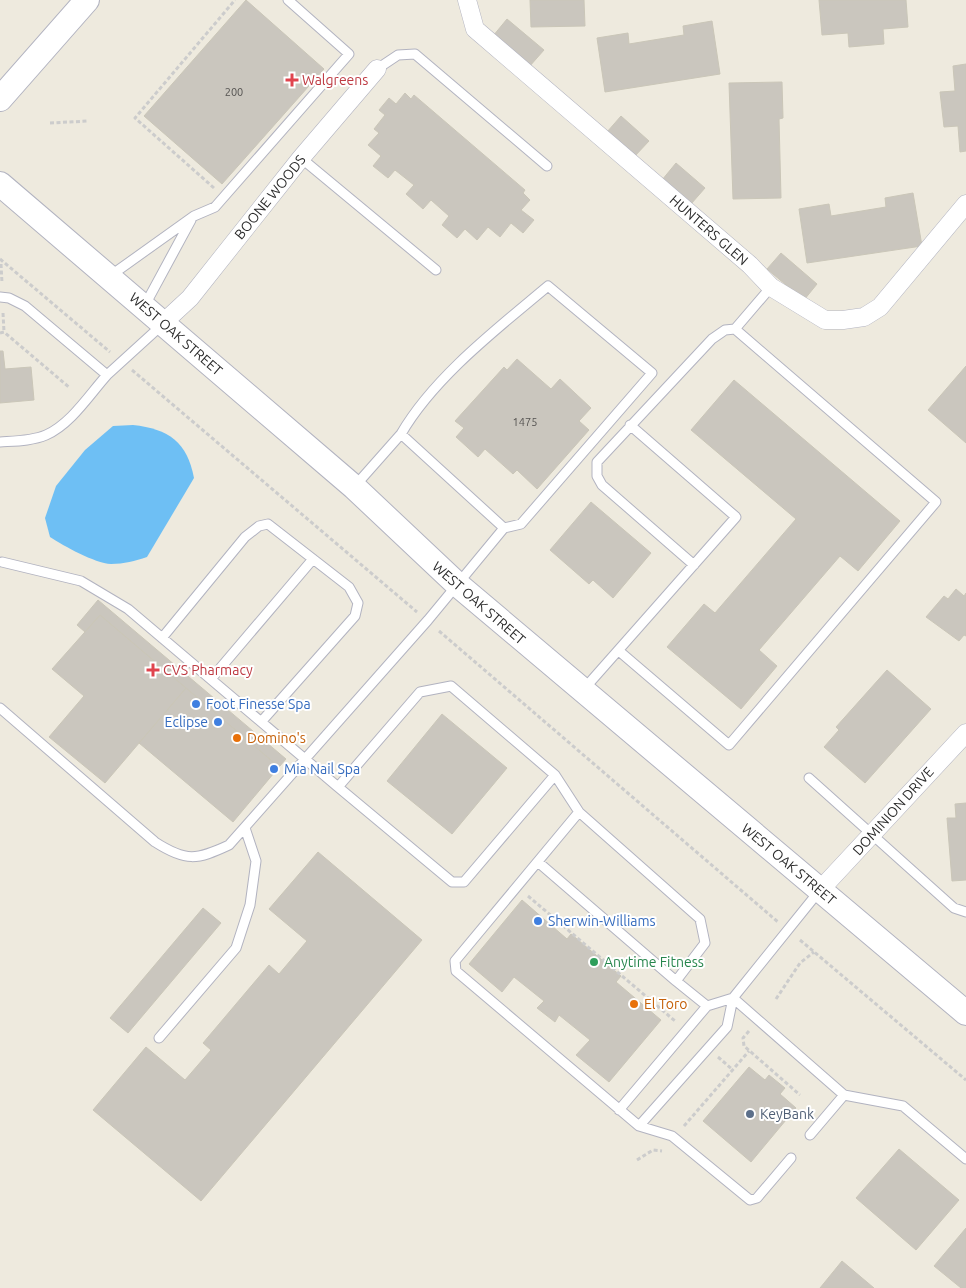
<svg xmlns="http://www.w3.org/2000/svg" width="966" height="1288" viewBox="0 0 966 1288" font-family="Ubuntu,sans-serif">
  <rect width="100%" height="100%" fill="#eeeade"/>
  <path fill="#6ebff4" d="M133,425C169,429 187,442 194,478L147,557C135,561 124,564 111,564C94,563 64,546 50,537L45,518L56,486L85,450L113,426Z"/>
  <path fill="#cac6be" stroke="#cac6b8" d="M246,0L324,69L222,184L144,116Z
    M530,0H584L585,26L531,27Z
    M819,0H906L908,27L883,29L884,44L849,47L848,33L822,35Z
    M507,19L544,50L529,67L493,36Z
    M712,21L720,74L605,92L597,38L628,33L629,44L684,35L683,26Z
    M966,64V151L960,152L958,126L944,127L940,92L955,91L953,66Z
    M782,82L783,118L779,119L781,198L733,199L729,83Z
    M405,93L411,99L414,95L525,190L523,193L530,200L521,210L534,220L523,233L511,223L500,237L488,227L477,240L465,229L457,238L442,225L449,216L431,200L423,209L406,194L414,185L395,170L388,178L373,166L381,156L368,145L379,133L374,129L385,115L379,110L389,98L396,104Z
    M621,116L649,141L634,157L607,132Z
    M676,163L705,188L691,204L662,180Z
    M913,193L922,246L807,263L799,209L829,204L831,216L886,207L885,198Z
    M781,253L817,284L804,300L767,269Z
    M0,351H3L5,369L31,367L34,400L0,403Z
    M517,359L551,389L560,379L591,408L579,421L589,430L537,489L517,470L513,474L485,449L478,457L456,437L464,428L455,421L504,367L507,370Z
    M966,366V443L928,410Z
    M734,380L900,521L858,571L840,556L759,650L777,666L741,709L667,647L704,604L715,613L796,519L691,430Z
    M591,502L651,553L613,598L593,580L589,584L550,550Z
    M956,589L964,596L966,593V636L964,635L959,641L926,617L944,596L948,599Z
    M98,600L286,759L279,767L100,615L85,632L77,625Z
    M100,615L186,688L105,783L49,737L84,696L52,669Z
    M887,670L931,709L865,783L824,747L839,730L836,727Z
    M186,688L279,767L233,822L139,743Z
    M442,714L507,768L452,834L387,781Z
    M966,803V880L952,881L947,818H956L955,804Z
    M318,852L422,940L201,1201L93,1110L146,1047L185,1080L211,1050L203,1043L269,965L279,974L307,941L269,909Z
    M522,900L567,939L571,934L621,976L616,982L661,1020L609,1082L576,1055L590,1040L559,1015L555,1022L537,1008L544,1001L514,977L502,992L469,964Z
    M203,908L221,923L128,1033L110,1018Z
    M749,1067L765,1080L769,1075L785,1088L780,1094L796,1108L751,1162L703,1121Z
    M899,1149L959,1200L916,1250L856,1198Z
    M966,1228V1288H961L934,1266Z
    M842,1261L874,1288H820Z"/>
  <g fill="none" stroke-linecap="round" stroke-linejoin="round">
    <defs>
      <path id="lane" d="M377,69L398,55L415,54L547,166
        M301,158L436,270
        M110,276L194,216L215,207L349,54L288,0
        M0,297L9,298L25,306L107,375L163,324
        M145,305L191,220
        M401,434C434,377 498,328 548,286L652,373L521,524L504,528
        M0,442C15,441 32,441 46,435C71,424 89,395 107,375
        M2,562L81,581L128,609L338,787
        M694,565L602,485L597,476V462L712,339L725,330L735,329
        M162,638L245,537L259,526L268,524L349,587L358,603L355,616L261,722
        M619,651L729,745L936,502L735,329L771,287
        M211,679L313,559
        M584,689L736,517L630,425
        M0,708L155,842C186,862 197,860 229,845L428,620L504,528L401,434L355,486
        M555,775L464,882H452L338,787L420,692L451,686L555,775L579,812
        M809,778L954,908L966,912
        M538,862L676,981
        M820,890L733,998L844,1095L903,1106L966,1159
        M707,1006L676,981L705,943L700,919L579,812L455,961L456,971L639,1126L672,1136L750,1200L757,1198L791,1158
        M159,1038L236,948L250,905L256,861L245,828
        M619,1110L707,1006L733,998
        M639,1126L727,1027L733,998
        M810,1135L844,1095"/>
      <path id="street" d="M467,0L475,29L750,265L771,287L825,320H843L864,317L880,307L966,204
        M163,323L190,298L301,158L377,69
        M820,890L966,733"/>
      <path id="secondary" d="M0,99L87,0
        M0,184L354,487L458,585L966,1013"/>
    </defs>
    <use href="#lane" stroke="#b2b3c0" stroke-width="11"/>
    <use href="#street" stroke="#b2b3c0" stroke-width="19"/>
    <use href="#secondary" stroke="#b2b3c0" stroke-width="26"/>
    <path stroke="#ccc" stroke-width="3" stroke-dasharray="4 2.5" stroke-linecap="butt" d="M50,123L88,121
      M214,188L135,118L235,0
      M0,259L110,352
      M1,264L2,283
      M3,313L4,332
      M0,333L4,332L70,388
      M132,370L417,612
      M439,631L778,922
      M528,896L675,1021
      M800,940L966,1080
      M776,999L800,963L814,952
      M749,1031L743,1038L744,1046L800,1095
      M718,1057L733,1070
      M684,1126L749,1051
      M637,1160L653,1150L662,1151"/>
    <use href="#lane" stroke="#fff" stroke-width="9"/>
    <use href="#street" stroke="#fff" stroke-width="18"/>
    <use href="#secondary" stroke="#fff" stroke-width="24"/>
  </g>
  <g fill="#e0444e" stroke="#fff" stroke-width="2">
    <path d="M289.5 72.5h5v5h5v5h-5v5h-5v-5h-5v-5h5z"/>
    <path d="M150.5 662.5h5v5h5v5h-5v5h-5v-5h-5v-5h5z"/>
  </g>
  <g fill="#3f7fe0" stroke="#fff" stroke-width="2">
    <circle cx="196" cy="704" r="5"/>
    <circle cx="218" cy="722" r="5"/>
    <circle cx="274" cy="769" r="5"/>
    <circle cx="538" cy="921" r="5"/>
  </g>
  <g fill="#e8710a" stroke="#fff" stroke-width="2">
    <circle cx="237" cy="738" r="5"/>
    <circle cx="634" cy="1004" r="5"/>
  </g>
  <circle fill="#2e9e5b" stroke="#fff" stroke-width="2" cx="594" cy="962" r="5"/>
  <circle fill="#5c6f8a" stroke="#fff" stroke-width="2" cx="750" cy="1114" r="5"/>
  <g text-anchor="middle" stroke-width="4" stroke-linejoin="round" paint-order="stroke">
    <g font-size="11" fill="#545250">
      <text x="234" y="96">200</text>
      <text x="525" y="426">1475</text>
    </g>
    <g font-size="14" fill="#be3a42" stroke="#fff" text-anchor="start">
      <text x="302" y="85">Walgreens</text>
      <text x="163" y="675">CVS Pharmacy</text>
    </g>
    <g font-size="14" fill="#2c2c2c" stroke="#fff">
      <text transform="translate(270 197) rotate(-51)" y="5">BOONE WOODS</text>
      <text transform="translate(709 230) rotate(41)" y="5">HUNTERS GLEN</text>
      <text transform="translate(176 334) rotate(41)" y="5">WEST OAK STREET</text>
      <text transform="translate(479 603) rotate(41)" y="5">WEST OAK STREET</text>
      <text transform="translate(893 811) rotate(-48)" y="5">DOMINION DRIVE</text>
      <text transform="translate(789 864) rotate(40)" y="5">WEST OAK STREET</text>
    </g>
    <g font-size="14" fill="#366cbe" stroke="#fff" text-anchor="start">
      <text x="206" y="709">Foot Finesse Spa</text>
      <text x="208" y="727" text-anchor="end">Eclipse</text>
      <text x="284" y="774">Mia Nail Spa</text>
      <text x="548" y="926">Sherwin-Williams</text>
    </g>
    <g font-size="14" fill="#c56008" stroke="#fff" text-anchor="start">
      <text x="247" y="743">Domino's</text>
      <text x="644" y="1009">El Toro</text>
    </g>
    <g font-size="14" fill="#27864d" stroke="#fff" text-anchor="start">
      <text x="604" y="967">Anytime Fitness</text>
    </g>
    <g font-size="14" fill="#4e5e75" stroke="#fff" text-anchor="start">
      <text x="760" y="1119">KeyBank</text>
    </g>
  </g>
</svg>
